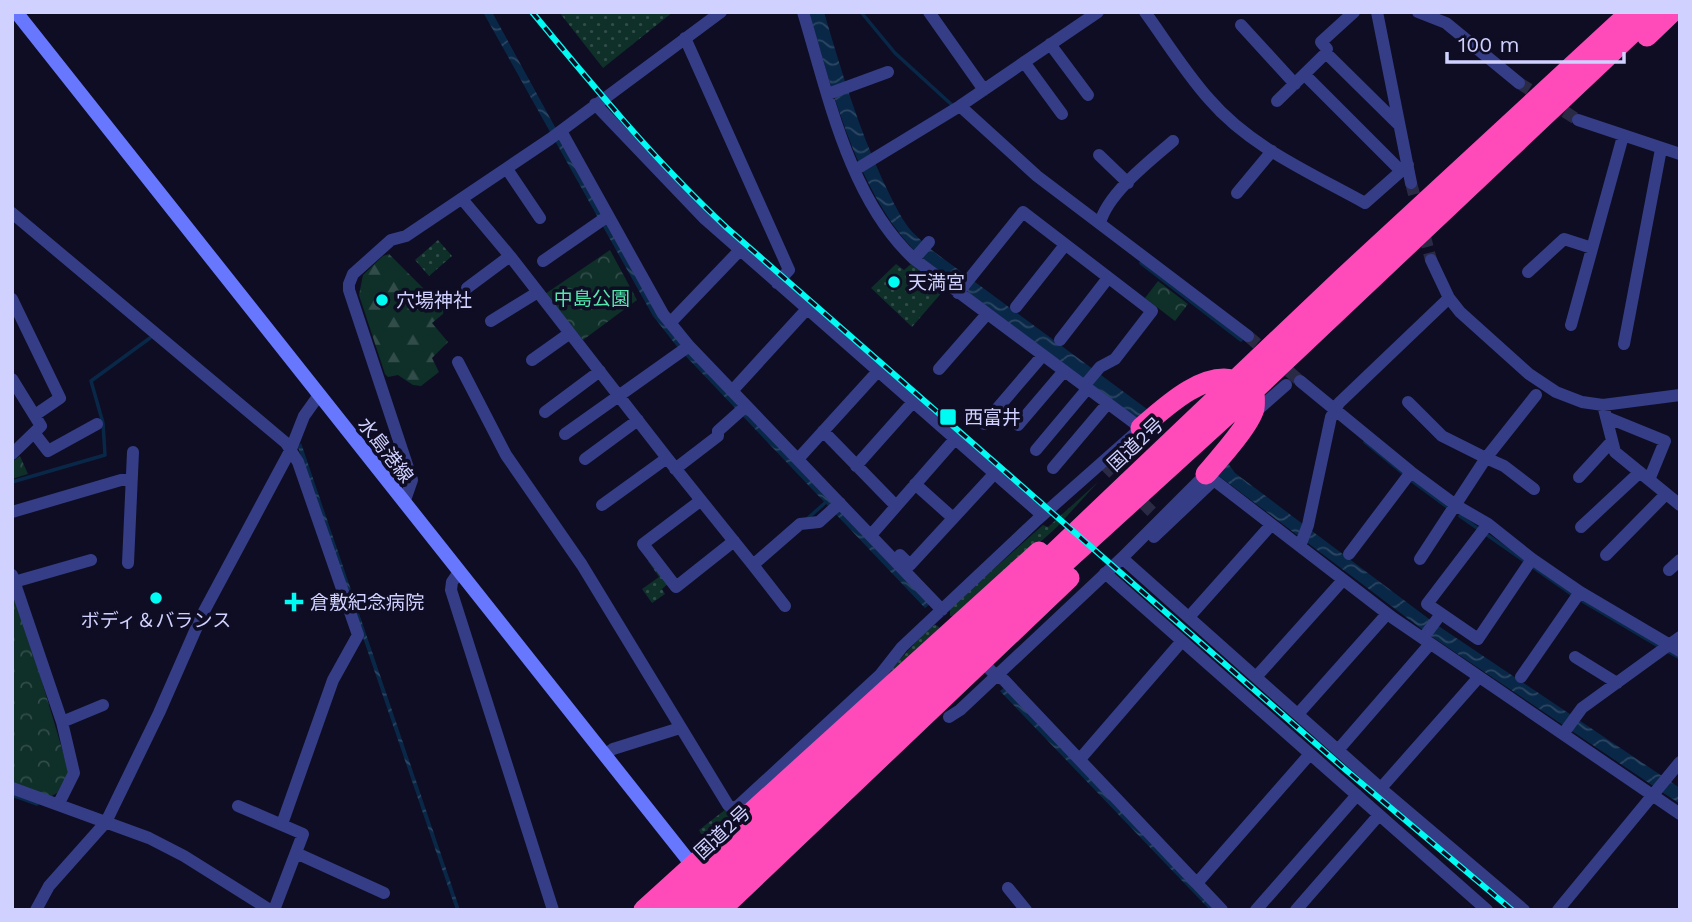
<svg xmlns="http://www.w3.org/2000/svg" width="1692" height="922" viewBox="0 0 1692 922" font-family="'Work Sans','Noto Sans JP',sans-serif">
  <defs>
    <pattern id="grass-dots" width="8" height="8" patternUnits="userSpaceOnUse" patternTransform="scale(1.75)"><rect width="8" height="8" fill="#0f2f29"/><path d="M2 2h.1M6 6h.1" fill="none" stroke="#314c49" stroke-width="1.8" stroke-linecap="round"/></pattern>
    <pattern id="forest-firs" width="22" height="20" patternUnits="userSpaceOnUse" patternTransform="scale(1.75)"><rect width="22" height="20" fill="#0f2f29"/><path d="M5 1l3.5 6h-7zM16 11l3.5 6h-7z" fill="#314c49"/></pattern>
    <pattern id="park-crowns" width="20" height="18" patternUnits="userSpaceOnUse" patternTransform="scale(1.75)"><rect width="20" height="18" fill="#0f2f29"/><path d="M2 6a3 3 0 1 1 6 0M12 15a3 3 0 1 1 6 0" fill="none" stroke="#314c49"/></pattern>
    <pattern id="water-waves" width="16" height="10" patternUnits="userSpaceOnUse" patternTransform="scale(1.75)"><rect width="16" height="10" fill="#092848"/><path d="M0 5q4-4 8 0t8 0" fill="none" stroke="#2c4663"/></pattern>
  </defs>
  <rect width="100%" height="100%" fill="#0e0d24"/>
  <path fill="url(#grass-dots)" d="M559,12H673L603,68Z
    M438,240L452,256L429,276L415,260Z
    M896,264L904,270L911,264L944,290L912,327L871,288Z
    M1098,482L1057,527L957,617L950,616V608L1043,525L1048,527Z
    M652,559L669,583L662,589L665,594L652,603L642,589L659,577L648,561Z
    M936,625L939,627L938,634L876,696L732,824L714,834H701L699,830L726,809L731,820C781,779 829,736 873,689C893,668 911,646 932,626Z"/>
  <path fill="url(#forest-firs)" d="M389,254L444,309L443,314L432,323L448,342L432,358L439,372L421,386L413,385L398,375L388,377L385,374L359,295L363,275L383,256Z"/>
  <path fill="url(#park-crowns)" d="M610,250L637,300L583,340L545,294Z
    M1158,281L1188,304L1175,321L1145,298Z
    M20,456L28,474L12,479V462Z
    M13,594L17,598L69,772L57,793L50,797L12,783Z"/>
  <path fill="url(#water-waves)" d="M483,12H492L657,313L931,603L925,608L679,349L653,316Z
    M809,12H824C841,70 858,127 883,181C890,195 897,211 906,224C913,235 924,242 933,251L1151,412L1137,418L922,258C858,197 834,95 809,12Z
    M301,443L460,910H456L298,447Z
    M1225,459L1235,473L1437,625L1680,788V804L1431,636L1215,473Z
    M1005,687L1216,910H1210L1000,691Z"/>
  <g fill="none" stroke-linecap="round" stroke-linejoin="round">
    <path stroke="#092848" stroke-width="3.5" d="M861,12L895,53L952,105
      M1141,263L1241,340
      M1365,442L1405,475
      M1411,480L1446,506
      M12,482L105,455L103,423L91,381L150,338
      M1460,516L1573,595
      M807,519L826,502
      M1579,599L1660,647
      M1667,651L1680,658
      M12,795L37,804"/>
    <path stroke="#2b2a45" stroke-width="12" stroke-dasharray="12 6" stroke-linecap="butt" d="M1519,83L1578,120
      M1411,183L1431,260
      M1248,336L1300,381
      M1105,465L1156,516"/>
    <path stroke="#353d86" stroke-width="12" d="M929,12L984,90
      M1145,12C1166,41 1185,72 1209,99C1250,147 1311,173 1365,203L1408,165
      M1377,12L1411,183
      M1418,12L1446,23L1519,83
      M1241,25L1295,84
      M685,38L789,270L777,283
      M1050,44L1088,95
      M1327,49L1321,42L1354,12
      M1024,62L1062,114
      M1305,75L1401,171
      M828,94L888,72
      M1277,101L1326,53L1399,125
      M595,104L705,219L1042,515
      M960,106L1037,176L1248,336
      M1578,120L1680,154
      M561,131L663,314L689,346L942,610
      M1099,155L1128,183
      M507,169L540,218
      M855,170L960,106L1098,12
      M1237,193L1272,151
      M462,199L510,256L667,458L753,565L800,524L819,522L840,503
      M12,213L286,443L298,462L358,635L333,680L282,824
      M1100,223C1108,193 1150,161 1173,141
      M914,259L929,242
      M1431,260L1449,298L1460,312L1529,374L1556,392L1582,402L1603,405L1680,395
      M543,261L608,216
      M1528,272L1564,239L1592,248
      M467,288L510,256
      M958,293L1023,212L1152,311L1115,359L1100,367L1084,386
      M12,299L60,398L35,415
      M1016,307L1065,245
      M491,321L538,292
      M670,323L740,250
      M1571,325L1623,136
      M1060,340L1108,278
      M1624,344L1661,149
      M532,360L570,333
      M458,362L506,455L582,565L728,805L732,808L738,806L880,675L902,647L1037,520L1141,428L914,259C849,199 828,94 803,12
      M939,369L987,314
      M12,379L41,426L12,454
      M1300,381L1411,472L1457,506L1488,524L1532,559L1580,592L1680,651
      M732,391L807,309
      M1408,402L1442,436L1486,458L1420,559
      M1603,405L1615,452L1680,505
      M545,412L600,371
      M1252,415L1286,385
      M1606,417L1665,441L1649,480
      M984,424L1043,355
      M1018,425L1064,371
      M823,431L896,506
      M35,434L48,451L97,424
      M565,434L689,346
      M1036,450L1088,388
      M585,459L638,420
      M798,459L878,371
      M856,466L913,402
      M1053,468L1108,403
      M675,469L718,436V431L746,406
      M1579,477L1612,441
      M915,484L953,518
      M1534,489L1504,466L1486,458L1536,395
      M700,501L643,544L676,587L734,541
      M404,503L412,480L349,290V284L353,274L391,240L406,236L550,139L721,12
      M602,505L667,458
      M12,512L121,480H131
      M1488,524L1427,604L1478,639L1532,559
      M1581,527L1640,472
      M871,535L955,439
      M1154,537L1213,481
      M1300,546L1308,525L1331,417L1339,403L1449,298
      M1349,554L1411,472
      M900,555L910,565L994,474
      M1606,555L1666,494
      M1122,558L1385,792L1524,910
      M128,563L133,452
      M753,565L785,606
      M1669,570L1680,560
      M459,572L452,582L451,590L553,910
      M1105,573L1487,910
      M12,575L62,722L74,773L58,805
      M14,582L91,560
      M1189,617L1271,525
      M1423,638L1441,614
      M1575,657L1617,683
      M981,660L996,676L1004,680L1222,910
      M1256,677L1343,580
      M1521,677L1580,592
      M1298,714L1387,614
      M949,717L960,710L1122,558L1206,474L1393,618L1680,814
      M62,722L103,705
      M1563,734L1582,708L1680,637
      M1338,750L1430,644
      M604,755L613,749L680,728
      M1080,759L1182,641
      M12,788L149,838L184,856L270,910
      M1381,788L1479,677
      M238,806L303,834L274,910
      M296,853L384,893
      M1197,883L1310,754
      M1008,888L1026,910
      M36,910L49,886L106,822L159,713L202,615L291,449L304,416L319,395
      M1256,910L1357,795
      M1296,910L1379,815
      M1558,910L1680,762"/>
    <path stroke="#6778ff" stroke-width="14" d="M16,12L696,870"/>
    <path stroke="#ff4bba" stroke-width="21" d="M1647,36L1672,12
      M1141,428C1164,408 1204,370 1236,381
      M1206,474C1218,460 1250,425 1254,408C1255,402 1254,396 1254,390
      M1033,573L1342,279L1631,12
      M1042,583L1254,390L1654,12
      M644,910L1039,552
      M720,910L1069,578"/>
    <defs>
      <path id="rail" d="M532,12C594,87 656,162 727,228L1347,771L1512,910"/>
    </defs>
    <use href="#rail" stroke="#00fbf3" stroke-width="6"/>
    <use href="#rail" stroke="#0e0d24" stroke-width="3.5" stroke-dasharray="10" stroke-linecap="butt"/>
    <path stroke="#ff4bba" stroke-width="21" d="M672,910L1033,573
      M696,910L902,719L1031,595"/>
  </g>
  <g fill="#00fbf3" stroke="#0e0d24" stroke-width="2.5">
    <circle cx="894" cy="282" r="7"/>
    <circle cx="382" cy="300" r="7"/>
    <rect x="939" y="408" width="18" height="18" rx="3.5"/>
    <circle cx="156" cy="598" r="7"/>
    <path d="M290.5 591.5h7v7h7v7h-7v7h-7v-7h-7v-7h7z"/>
  </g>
  <g text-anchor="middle" stroke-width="7" stroke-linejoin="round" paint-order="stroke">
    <g font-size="19" fill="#d0d1ff" stroke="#0e0d24" text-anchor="start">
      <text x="908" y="289">天満宮</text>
      <text x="396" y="307">穴場神社</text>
      <text x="964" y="424">西富井</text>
      <text x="310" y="609">倉敷紀念病院</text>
      <text x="156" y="627" text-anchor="middle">ボディ＆バランス</text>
    </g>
    <g font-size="19" fill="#55e6ae" stroke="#0e0d24">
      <text x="592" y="305">中島公園</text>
    </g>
    <g font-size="19" fill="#d0d1ff" stroke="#0e0d24">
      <text transform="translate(1135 444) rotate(-43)" y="7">国道2号</text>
      <text transform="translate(386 450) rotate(52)" y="7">水島港線</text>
      <text transform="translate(722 832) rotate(-43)" y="7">国道2号</text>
    </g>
  </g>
  <rect width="1692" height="922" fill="none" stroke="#d0d1ff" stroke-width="28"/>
  <path d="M1447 52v10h177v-10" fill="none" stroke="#d0d1ff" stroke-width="3.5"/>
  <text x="1458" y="52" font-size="21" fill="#d0d1ff" stroke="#0e0d24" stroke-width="5" paint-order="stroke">100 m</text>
</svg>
